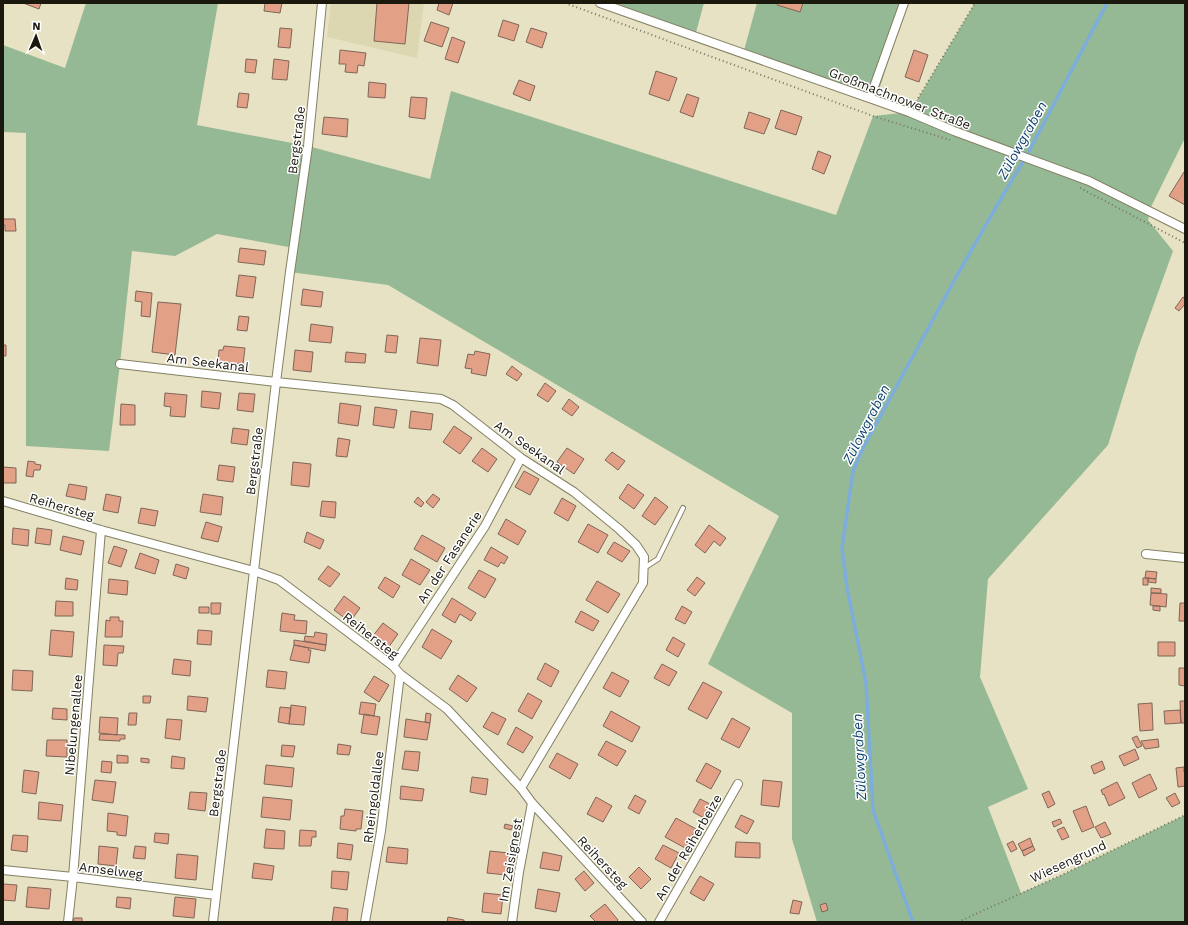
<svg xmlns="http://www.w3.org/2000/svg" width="1188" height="925" viewBox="0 0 1188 925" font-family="'Work Sans',sans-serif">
  <rect width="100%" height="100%" fill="#e6e2c3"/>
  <path fill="#ddd7b1" d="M331,3H424L417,58L327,37Z"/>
  <path fill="#96b995" d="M86,3H218L197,125L308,146L430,179L451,91L836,215L873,116L910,112L975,3H1185V138L1151,207L1148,220L1173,251L1137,351L1108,445L988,579L980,677L1028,789L988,807L1021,893L1064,874L1185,815V922H817L792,839V713L708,664L779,516L388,285L290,272L294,248L217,234L175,256L132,251L120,364L109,451L26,446V133L3,132V45L65,68Z
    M615,3H704L695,36Z
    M757,3H907L878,93L786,68L743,54Z"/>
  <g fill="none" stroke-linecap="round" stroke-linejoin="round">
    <path stroke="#7daddc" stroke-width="3.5" d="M913,922L873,810L866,683L847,588L842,548L853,471L863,448L955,279L999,202L1027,155L1107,3"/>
  </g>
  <path fill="#e2a186" stroke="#806559" d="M23,3H41L39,9Z
    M265,3H282L280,13L264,11Z
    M377,3H409L405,44L374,41Z
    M439,3H453L449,15L437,10Z
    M778,3H803L800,12L777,5Z
    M503,20L519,25L514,41L498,36Z
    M431,22L449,28L442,47L424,41Z
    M280,28L292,29L290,48L278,47Z
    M531,28L547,33L542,48L526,42Z
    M452,37L465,42L458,63L445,59Z
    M340,50L366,53L364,66L358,65L357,73L345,72L346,64H339Z
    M914,50L928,55L919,82L905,77Z
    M246,59L257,60L255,73L245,72Z
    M274,59L289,61L287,80L272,79Z
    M656,71L677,78L669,101L649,94Z
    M519,80L535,86L530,101L513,94Z
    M369,82L386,84L385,98L368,97Z
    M239,93L249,94L247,108L237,107Z
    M687,94L699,98L693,117L680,112Z
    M411,97L427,98L425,119L409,117Z
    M781,110L802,117L796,135L775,128Z
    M749,112L770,119L764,134L744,128Z
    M324,117L348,119L347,137L322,134Z
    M818,151L831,156L824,174L812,169Z
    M1184,172L1185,173V205L1169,196Z
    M3,219H15L16,231H5V225H3Z
    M240,248L266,251L264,265L238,262Z
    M239,275L256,277L253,298L236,296Z
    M303,289L323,292L321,307L301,305Z
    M136,291L152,293L150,317L141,316L142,302L135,301Z
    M1183,297L1185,298V304L1179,311L1175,308Z
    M158,302L181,304L175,355L152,352Z
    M239,316L249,317L247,331L237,330Z
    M311,324L333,327L331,343L309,341Z
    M387,335L398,336L396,353L385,352Z
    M420,338L441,340L438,366L417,363Z
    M3,345H6V356H3Z
    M224,346L245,348L243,364L218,362L219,350H223Z
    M295,350L313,352L311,372L293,370Z
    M475,351L490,354L486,376L471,373L472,369L465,368L468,354L474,355Z
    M346,352L366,354L365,363L345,362Z
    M512,366L522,374L517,381L506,374Z
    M545,383L556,391L548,402L537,395Z
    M202,391L221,393L219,409L201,407Z
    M165,393L187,395L185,417L170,416L171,407L164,406Z
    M239,393L255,394L253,412L237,410Z
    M569,399L579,407L572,416L562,409Z
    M340,403L361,406L358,426L338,423Z
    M121,404L135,405V425H120Z
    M375,407L397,410L394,428L373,425Z
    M411,411L433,414L431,430L409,428Z
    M454,426L472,438L460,454L443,442Z
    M233,428L249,430L247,445L231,443Z
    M338,438L350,440L347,457L336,456Z
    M482,448L497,459L488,472L472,461Z
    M567,448L584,459L574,474L557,462Z
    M612,452L625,461L618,470L605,460Z
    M28,461L35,462V464L41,465L40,470H34L33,477L26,476Z
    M293,462L311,464L309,487L291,485Z
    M219,465L235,467L233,482L217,480Z
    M3,467L16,468V483H3Z
    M524,471L539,479L530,495L515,487Z
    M69,484L87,487L85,500L66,496Z
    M628,484L644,495L634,509L619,498Z
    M106,494L121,497L118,513L103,510Z
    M203,494L223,497L221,515L200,512Z
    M433,494L440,499L433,508L426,502Z
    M418,497L424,503L421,507L414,502Z
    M655,497L668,507L655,525L642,516Z
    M562,498L576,506L568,521L554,513Z
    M322,501L336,502L335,518L320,516Z
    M141,508L158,511L155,526L138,523Z
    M506,519L526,531L518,545L498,534Z
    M206,522L222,527L218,542L201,538Z
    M588,524L608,535L598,553L578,542Z
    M709,525L726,538L720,546L714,541L705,553L695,545Z
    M13,528L29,530L28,546L12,544Z
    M37,528L52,530L50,545L35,543Z
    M307,532L324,540L320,549L304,542Z
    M422,535L445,548L437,562L414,549Z
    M63,536L84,541L81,555L60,550Z
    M614,542L630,551L622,562L607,553Z
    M114,546L127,550L121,567L108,563Z
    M491,547L508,557L504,564L501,562L498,567L484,560Z
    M140,553L159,560L155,574L135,568Z
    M411,559L430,570L420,585L402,575Z
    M176,564L189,568L186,579L173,575Z
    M328,566L340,574L330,587L318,579Z
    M479,570L496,579L485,598L468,588Z
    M1146,571L1157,572L1156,579L1145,578Z
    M385,577L400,586L393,598L378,588Z
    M697,577L705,583L695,596L687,590Z
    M66,578L78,580L77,590L65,589Z
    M1143,578H1148V585H1143Z
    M1148,578L1156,579V583L1148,582Z
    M109,579L128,581L127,595L108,593Z
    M597,581L620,594L608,613L586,600Z
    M1151,588L1161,589V593H1151Z
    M1151,593L1167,594L1166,607L1150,605Z
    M344,596L360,608L350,622L334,610Z
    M452,598L476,613L471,621L460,614L455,623L442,615Z
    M56,601L73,602V616H55Z
    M211,603H221L220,614H211Z
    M1180,603H1185V621H1179Z
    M682,606L692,612L685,624L675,619Z
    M1153,606H1160V611L1153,610Z
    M199,607H209V613H199Z
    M581,611L599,621L593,631L575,622Z
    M282,613L295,615L294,620L307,621L306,634L280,631Z
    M110,617H119V621H123L122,637H105L106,620L110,621Z
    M383,623L398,634L388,648L372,637Z
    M432,629L452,641L441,659L422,647Z
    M51,630L74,632L72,657L49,655Z
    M198,630L212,631L211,645L197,644Z
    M315,632L327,634L326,645L304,641L305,636L314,637Z
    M673,637L685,644L678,657L666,650Z
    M294,640L326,645L325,651L294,645Z
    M1158,642H1175V656H1158Z
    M104,645L124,646L123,653H118L117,666L103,665Z
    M294,645L309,648L308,650H311L309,663L290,660Z
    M174,659L191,661L190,676L172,674Z
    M545,663L559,671L551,687L537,679Z
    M662,664L677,672L669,686L654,678Z
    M1179,668H1185V686L1179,685Z
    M13,670L33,671L32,691L12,690Z
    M268,670L287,672L285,689L266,687Z
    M612,672L629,681L620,697L603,688Z
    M458,675L477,688L467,702L449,689Z
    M374,676L389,685L379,702L364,692Z
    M703,682L722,692L707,719L688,709Z
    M528,693L542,701L532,719L518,711Z
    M143,696H151L150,703H143Z
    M188,696L208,698L206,712L187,710Z
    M1180,701H1185V723H1181Z
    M361,702L376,704L374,716L359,714Z
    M1152,703L1153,730L1140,731L1138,704Z
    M291,705L306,707L304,725L289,724Z
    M280,707L291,708L289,724L278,722Z
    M53,708L67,709V720L52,719Z
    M1180,710L1181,723L1165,724L1164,711Z
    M611,711L640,727L632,742L603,726Z
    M492,712L506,719L498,735L483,727Z
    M129,713H137L136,725H128Z
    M426,713L431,714L430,723L425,722Z
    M364,714L380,717L377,735L361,733Z
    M100,717L118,718L117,735L99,733Z
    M732,718L750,728L739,748L721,739Z
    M167,719L182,720L180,740L165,738Z
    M406,719L430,723L427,740L404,737Z
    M516,727L533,737L523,753L507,744Z
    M100,734L125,735V739H120V741L99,740Z
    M1137,736L1142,746L1137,748L1132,738Z
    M1158,739L1159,747L1145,749L1141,741Z
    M47,740H67V757L46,756Z
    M606,741L626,751L617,766L598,755Z
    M338,744L351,746L349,755L337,754Z
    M282,745L295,746L293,757L281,756Z
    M1135,749L1139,759L1124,766L1119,756Z
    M405,751L420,752L418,771L402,769Z
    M557,753L578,764L570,779L549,767Z
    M117,755L128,756V763H117Z
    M172,756L185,758L184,769L171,768Z
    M141,758L149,759V763L141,762Z
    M102,761L112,762L111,773L101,772Z
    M1102,761L1105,769L1094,774L1091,766Z
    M706,763L721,771L711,789L696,781Z
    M266,765L294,768L292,787L264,784Z
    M1184,767V772H1185V786L1178,787L1176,768Z
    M24,770L39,772L36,794L22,792Z
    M1150,774L1157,789L1139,798L1132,783Z
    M472,777L488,779L486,795L470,792Z
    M95,780L116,782L113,803L92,800Z
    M763,780L782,782L779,807L761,805Z
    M1117,782L1125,798L1109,806L1104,794L1103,795L1101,790Z
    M401,786L424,789L422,801L400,799Z
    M1049,791L1055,804L1048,808L1042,794Z
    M190,792L207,793L205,811L188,809Z
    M1175,793L1180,803L1172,807L1166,798Z
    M635,795L646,801L639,814L628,808Z
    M263,797L292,800L290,820L261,817Z
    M596,797L612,806L603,822L587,814Z
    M700,799L712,805L704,818L693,812Z
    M39,802L63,805L61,821L38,819Z
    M1086,806L1094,827L1082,832L1073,811Z
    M345,809L363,811L361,829H356V831L340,829L341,816H344Z
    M108,813L128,816L126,836L117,835V832L107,831Z
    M741,815L754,821L747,834L735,827Z
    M676,818L696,829L685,848L665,837Z
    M1060,819L1062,823L1054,827L1052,822Z
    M1105,822L1111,834L1101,838L1095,827Z
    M505,824L513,826L511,830L504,828Z
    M1064,827L1069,837L1062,840L1057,830Z
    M266,829L285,831L284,849L264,848Z
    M300,830L316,831V837H312L311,846H299Z
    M155,833L169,834L168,844L154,842Z
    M13,835L28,836L27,852L11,850Z
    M1030,838L1033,846L1022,851L1018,844Z
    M1013,841L1017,849L1011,852L1007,844Z
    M736,842L760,843V858L735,857Z
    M338,843L353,845L351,860L337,858Z
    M663,845L679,853L671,868L655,859Z
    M99,846L118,848L116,866L98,864Z
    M135,846L146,847L145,859L133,858Z
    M1033,846L1035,850L1024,856L1022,851Z
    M388,847L408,849L407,864L386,862Z
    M490,851L509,853L507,875L487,873Z
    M543,852L562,856L559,871L540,868Z
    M177,854L198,856L196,880L175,878Z
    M254,863L274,866L272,880L252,878Z
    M639,867L651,879L641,889L629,877Z
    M332,871L349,872L347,890L331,888Z
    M584,871L594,883L585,891L575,879Z
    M700,876L714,884L704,901L690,893Z
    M3,884L17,885L15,901L3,900Z
    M28,887L51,889L49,909L26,907Z
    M538,889L560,893L556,912L535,908Z
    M484,893L503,895L501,914L482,912Z
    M117,897L131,898L130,909L116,907Z
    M175,897L196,899L194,918L173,916Z
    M793,900L802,902L799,914L790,913Z
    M826,903L828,910L822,912L820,905Z
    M605,904L618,920L616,922H596L590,916Z
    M334,907L348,909L347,922H332Z
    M448,917L464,920V922H447Z
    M74,918H82V922H73Z"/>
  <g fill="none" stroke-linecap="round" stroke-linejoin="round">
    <defs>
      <path id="lane" d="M644,568L658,559L683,508"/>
      <path id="street" d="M600,3L909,112L954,131L1089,181L1185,229
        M870,98L904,3
        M120,364L276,382L441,399L453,405L521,458L574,492L619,529L636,545L644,557L643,583L521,788
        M3,501L101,530L254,571L279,580L393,666L400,674L447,709L521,788L532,803L642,922
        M1146,554L1185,558
        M393,666L485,526L521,458
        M3,870L73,877L216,895
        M68,922L73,877L101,530
        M213,922L276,382L290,272L308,146L322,3
        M365,922L381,831L400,674
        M512,922L519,872L532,803
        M659,922L738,784"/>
    </defs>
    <use href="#lane" stroke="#848064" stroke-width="6"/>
    <use href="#street" stroke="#848064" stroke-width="10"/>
    <path stroke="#787561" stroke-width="2" stroke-dasharray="1 3" stroke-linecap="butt" d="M565,3L873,116L950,140
      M914,105L975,3
      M1080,188L1185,243
      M958,922L1064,874L1185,815"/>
    <use href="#lane" stroke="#fff" stroke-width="4"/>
    <use href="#street" stroke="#fff" stroke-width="8"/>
  </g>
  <g text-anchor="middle" stroke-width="3" stroke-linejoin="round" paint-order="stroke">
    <g font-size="13" fill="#1b190e" stroke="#fff">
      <text transform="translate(900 98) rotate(21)" y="5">Großmachnower Straße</text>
      <text transform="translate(296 140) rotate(-83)" y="5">Bergstraße</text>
      <text transform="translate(208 362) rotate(7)" y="5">Am Seekanal</text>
      <text transform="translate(530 447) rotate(35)" y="5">Am Seekanal</text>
      <text transform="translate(254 461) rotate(-83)" y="5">Bergstraße</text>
      <text transform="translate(62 506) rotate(16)" y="5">Reihersteg</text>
      <text transform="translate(449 557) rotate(-57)" y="5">An der Fasanerie</text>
      <text transform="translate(371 635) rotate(38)" y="5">Reihersteg</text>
      <text transform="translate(73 725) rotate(-85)" y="5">Nibelungenallee</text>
      <text transform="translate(217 783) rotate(-83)" y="5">Bergstraße</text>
      <text transform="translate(373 797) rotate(-83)" y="5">Rheingoldallee</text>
      <text transform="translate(688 847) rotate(-60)" y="5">An der Reiherbeize</text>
      <text transform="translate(510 860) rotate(-80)" y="5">Im Zeisignest</text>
      <text transform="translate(1068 861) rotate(-25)" y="5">Wiesengrund</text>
      <text transform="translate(603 862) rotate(47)" y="5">Reihersteg</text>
      <text transform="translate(111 870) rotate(7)" y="5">Amselweg</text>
    </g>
    <g font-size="14" font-style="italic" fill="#0c416e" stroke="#fff">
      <text transform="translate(1022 140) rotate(-61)" y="5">Zülowgraben</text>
      <text transform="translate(866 424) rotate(-63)" y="5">Zülowgraben</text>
      <text transform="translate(859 757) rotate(-93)" y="5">Zülowgraben</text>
    </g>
  </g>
  <rect width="1188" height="925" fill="none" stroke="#1b190e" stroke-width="8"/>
  <g transform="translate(36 36) rotate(2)" stroke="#ffffff" stroke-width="3" paint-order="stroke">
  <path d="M0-3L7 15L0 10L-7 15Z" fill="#1b190e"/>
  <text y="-6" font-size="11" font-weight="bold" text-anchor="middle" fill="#1b190e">N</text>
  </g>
</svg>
